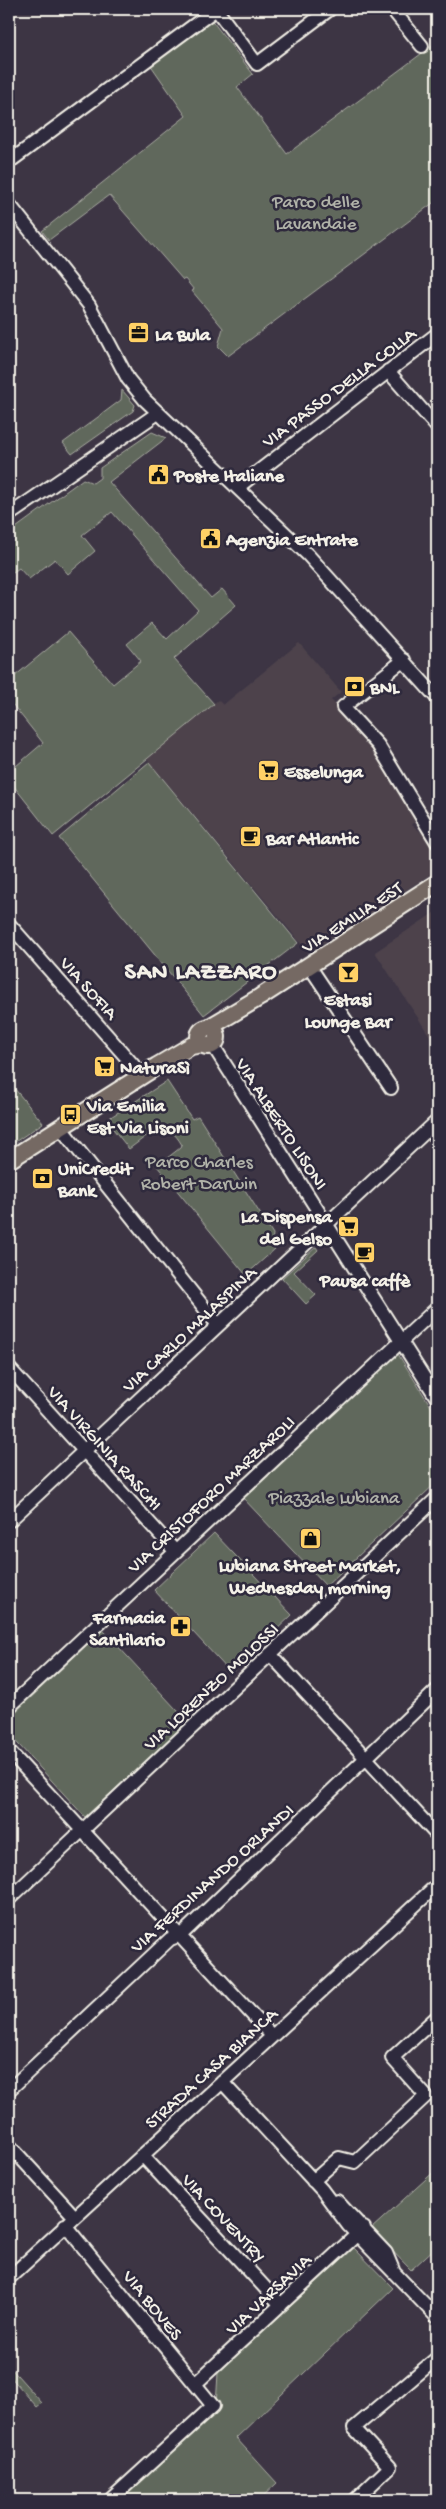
<svg xmlns="http://www.w3.org/2000/svg" width="446" height="2509" viewBox="0 0 446 2509" font-family="'Gochi Hand',sans-serif">
  <rect width="100%" height="100%" fill="#3d3544"/>
  <filter id="ink" filterUnits="userSpaceOnUse"><feTurbulence type="fractalNoise" baseFrequency=".02" numOctaves="2"/><feDisplacementMap in="SourceGraphic" scale="10" xChannelSelector="R" yChannelSelector="G"/><feConvolveMatrix kernelMatrix="1 2 1 2 8 2 1 2 1" color-interpolation-filters="sRGB"/></filter>
  <g filter="url(#ink)">
    <path fill="#4d434c" d="M299,643L341,692L331,700L376,747L419,817L412,825L432,841L437,849V865L431,874L308,952L147,759L218,700L223,705Z
      M437,911V1047L375,952Z"/>
    <path fill="#60685c" stroke="#aaaca2" d="M210,18L253,74L237,87L287,154L437,42V200L228,356L218,346L223,328L192,291L194,290L185,279L183,280L109,195L49,240L42,231L186,116L150,64Z
      M122,390L135,405L133,411L72,454L63,443L121,400Z
      M152,432L166,438L109,482L211,598L222,589L236,605L174,659L214,704L53,836L9,780V772L43,743L9,700V681L68,632L113,684L141,661L127,644L152,623L167,639L198,610L112,512L82,535L95,551L68,574L55,559L29,579L19,568L9,575V533L83,479L93,483L100,478V468Z
      M149,762L298,943L204,1015L59,838Z
      M167,1081L192,1119L198,1116L273,1234L272,1242L275,1249L246,1275L157,1166L180,1148L182,1145C175,1133 170,1129 157,1128L129,1149L106,1120Z
      M9,1082L43,1123L9,1146Z
      M316,1247L318,1250L294,1272L316,1295L306,1304L282,1278Z
      M398,1354L437,1416V1482L326,1586L243,1498Z
      M214,1533L292,1615L231,1673L154,1590Z
      M103,1630L188,1722L85,1817L9,1734V1718Z
      M437,2169V2246L411,2270L371,2229Z
      M354,2248L393,2288L236,2438L277,2483L259,2500H132L124,2492L216,2406L218,2373Z
      M9,2366L42,2403L37,2407L9,2375Z"/>
    <g fill="none" stroke-linecap="round" stroke-linejoin="round">
      <defs>
        <path id="minor" d="M216,9L257,64L330,9
          M392,9L422,46
          M9,162L216,9
          M9,204L89,305L128,379L145,400L308,555L437,698
          M388,371L437,427
          M238,487L437,334
          M9,515L158,413
          M404,660L343,707L378,745L437,842
          M9,924L142,1075
          M314,973L391,1088
          M212,1044L437,1398
          M60,1127L218,1325
          M9,1368L175,1551
          M9,1521L437,1121
          M270,1654L437,1835
          M9,1707L437,1308
          M9,1751L272,2036
          M9,1899L437,1498
          M222,2082L322,2190L348,2225L437,2317
          M9,2090L170,1939L181,1935L437,1690
          M9,2145L75,2217
          M142,2155L281,2305
          M313,2181L339,2158L355,2162L426,2096L392,2058L437,2017
          M337,2201L386,2253L393,2270
          M65,2225L213,2406L110,2500
          M9,2278L437,1885
          M195,2384L364,2228
          M355,2500L390,2467L354,2428L437,2358"/>
        <path id="major" d="M208,1028L260,997L437,883
          M199 1037a9 9 0 1 1 18 0a9 9 0 1 1-18 0Z
          M9,1160L157,1066L191,1046L203,1044"/>
      </defs>
      <use href="#minor" stroke="#f4f1e8" stroke-width="16"/>
      <use href="#major" stroke="#f4f1e8" stroke-width="20"/>
      <use href="#minor" stroke="#2f2a3d" stroke-width="12"/>
      <use href="#major" stroke="#756964" stroke-width="16"/>
    </g>
  </g>
  <defs>
    <symbol id="office-square" viewBox="-11 -11 22 22"><rect x="-9" y="-9" width="18" height="18" rx="4" fill="#ffd166" stroke="#2f2a3d"/><path d="M-6-3h4V-5.5h4V-3h4V5H-6ZM-1-4.5V-3h2v-1.5ZM-6 0V1H6V0Z" fill="#111"/></symbol>
    <symbol id="civic-square" viewBox="-11 -11 22 22"><rect x="-9" y="-9" width="18" height="18" rx="4" fill="#ffd166" stroke="#2f2a3d"/><path d="M-.6-6.5H3V-4.5H.6V-3L4-1V1h2V6H-6V1h2V-1L-.6-3ZM-1.2 2.5V6h2.4V2.5Z" fill="#111"/></symbol>
    <symbol id="bank-square" viewBox="-11 -11 22 22"><rect x="-9" y="-9" width="18" height="18" rx="4" fill="#ffd166" stroke="#2f2a3d"/><path d="M-6-4H6V4H-6ZM0-2.3a2.3 2.3 0 1 0 0 4.6a2.3 2.3 0 1 0 0-4.6Z" fill="#111"/></symbol>
    <symbol id="supermarket-square" viewBox="-11 -11 22 22"><rect x="-9" y="-9" width="18" height="18" rx="4" fill="#ffd166" stroke="#2f2a3d"/><path d="M-6-5.5h2.5l.6 2H6L4.5 2H-2.5L-4.4-4H-6ZM-1.5 3.2a1.3 1.3 0 1 0 .1 0ZM3 3.2a1.3 1.3 0 1 0 .1 0Z" fill="#111"/></symbol>
    <symbol id="cafe-square" viewBox="-11 -11 22 22"><rect x="-9" y="-9" width="18" height="18" rx="4" fill="#ffd166" stroke="#2f2a3d"/><path d="M-5.5-4.5H6V0H3Q3 3.5 0 3.5H-2.5Q-5.5 3.5-5.5 0ZM3-3.2v2h1.7v-2ZM-6 4.5H4V6H-6Z" fill="#111"/></symbol>
    <symbol id="bar-square" viewBox="-11 -11 22 22"><rect x="-9" y="-9" width="18" height="18" rx="4" fill="#ffd166" stroke="#2f2a3d"/><path d="M-6-5H6L.8 .8V4.5H3.5V6h-7V4.5H-.8V.8Z" fill="#111"/></symbol>
    <symbol id="bus-square" viewBox="-11 -11 22 22"><rect x="-9" y="-9" width="18" height="18" rx="4" fill="#ffd166" stroke="#2f2a3d"/><path d="M-5-6H5V4H4V6H2V4H-2V6H-4V4H-5ZM-3.5-4V0h7V-4ZM-3.5 1.2v1.5H-2V1.2ZM2 1.2v1.5H3.5V1.2Z" fill="#111"/></symbol>
    <symbol id="shop-square" viewBox="-11 -11 22 22"><rect x="-9" y="-9" width="18" height="18" rx="4" fill="#ffd166" stroke="#2f2a3d"/><path d="M-5-2.5h2.3a2.7 3.5 0 0 1 5.4 0H5L5.5 6h-11ZM-1.5-2.5h3a1.5 2.3 0 0 0-3 0Z" fill="#111"/></symbol>
    <symbol id="pharmacy-square" viewBox="-11 -11 22 22"><rect x="-9" y="-9" width="18" height="18" rx="4" fill="#ffd166" stroke="#2f2a3d"/><path d="M-2-6h4v4h4v4h-4v4h-4v-4h-4v-4h4Z" fill="#111"/></symbol>
  </defs>
  <g fill-rule="evenodd">
    <use href="#office-square" x="126" y="320" width="25" height="25"/>
    <use href="#civic-square" x="146" y="462" width="25" height="25"/>
    <use href="#civic-square" x="198" y="526" width="25" height="25"/>
    <use href="#bank-square" x="342" y="674" width="25" height="25"/>
    <use href="#supermarket-square" x="256" y="758" width="25" height="25"/>
    <use href="#cafe-square" x="238" y="824" width="25" height="25"/>
    <use href="#bar-square" x="336" y="960" width="25" height="25"/>
    <use href="#supermarket-square" x="92" y="1054" width="25" height="25"/>
    <use href="#bus-square" x="58" y="1102" width="25" height="25"/>
    <use href="#bank-square" x="30" y="1166" width="25" height="25"/>
    <use href="#supermarket-square" x="336" y="1214" width="25" height="25"/>
    <use href="#cafe-square" x="352" y="1240" width="25" height="25"/>
    <use href="#shop-square" x="298" y="1526" width="25" height="25"/>
    <use href="#pharmacy-square" x="168" y="1614" width="25" height="25"/>
  </g>
  <g text-anchor="middle" stroke-width="5" stroke-linejoin="round" paint-order="stroke">
    <g font-size="19" fill="#b1b3a9" stroke="#2f2a3d">
      <text x="316" y="207">Parco delle<tspan x="316" dy="22">Lavandaie</tspan></text>
      <text x="199" y="1167">Parco Charles<tspan x="199" dy="22">Robert Darwin</tspan></text>
      <text x="334" y="1503">Piazzale Lubiana</text>
    </g>
    <g font-size="19" font-weight="bold" fill="#f4f1e8" stroke="#2f2a3d" text-anchor="start">
      <text x="155" y="340">La Bula</text>
      <text x="174" y="481">Poste Italiane</text>
      <text x="226" y="545">Agenzia Entrate</text>
      <text x="370" y="693">BNL</text>
      <text x="284" y="777">Esselunga</text>
      <text x="266" y="844">Bar Atlantic</text>
      <text x="348" y="1005" text-anchor="middle">Estasi<tspan x="348" dy="22">Lounge Bar</tspan></text>
      <text x="120" y="1073">NaturaSì</text>
      <text x="87" y="1111">Via Emilia<tspan x="87" dy="22">Est Via Lisoni</tspan></text>
      <text x="58" y="1174">UniCredit<tspan x="58" dy="22">Bank</tspan></text>
      <text x="332" y="1222" text-anchor="end">La Dispensa<tspan x="332" dy="22">del Gelso</tspan></text>
      <text x="365" y="1286" text-anchor="middle">Pausa caffè</text>
      <text x="310" y="1571" text-anchor="middle">Lubiana Street Market,<tspan x="310" dy="22">Wednesday morning</tspan></text>
      <text x="165" y="1623" text-anchor="end">Farmacia<tspan x="165" dy="22">Santilario</tspan></text>
    </g>
    <g font-size="19" fill="#f4f1e8" stroke="#2f2a3d">
      <text transform="translate(338 386) rotate(-37)" y="7">VIA PASSO DELLA COLLA</text>
      <text transform="translate(351 916) rotate(-33)" y="7">VIA EMILIA EST</text>
      <text transform="translate(90 987) rotate(48)" y="7">VIA SOFIA</text>
      <text transform="translate(283 1123) rotate(57)" y="7">VIA ALBERTO LISONI</text>
      <text transform="translate(188 1328) rotate(-43)" y="7">VIA CARLO MALASPINA</text>
      <text transform="translate(106 1447) rotate(48)" y="7">VIA VIRGINIA RASCHI</text>
      <text transform="translate(210 1493) rotate(-43)" y="7">VIA CRISTOFORO MARZAROLI</text>
      <text transform="translate(210 1685) rotate(-43)" y="7">VIA LORENZO MOLOSSI</text>
      <text transform="translate(211 1877) rotate(-42)" y="7">VIA FERDINANDO ORLANDI</text>
      <text transform="translate(210 2067) rotate(-42)" y="7">STRADA CASA BIANCA</text>
      <text transform="translate(225 2217) rotate(47)" y="7">VIA COVENTRY</text>
      <text transform="translate(267 2293) rotate(-43)" y="7">VIA VARSAVIA</text>
      <text transform="translate(154 2304) rotate(51)" y="7">VIA BOVES</text>
    </g>
    <g font-size="24" font-weight="bold" letter-spacing="1" fill="#f4f1e8" stroke="#2f2a3d">
      <text x="201" y="978">SAN LAZZARO</text>
    </g>
  </g>
  <rect width="446" height="2509" fill="none" stroke="#2f2a3d" stroke-width="30"/>
  <rect x="15" y="15" width="416" height="2479" fill="none" stroke="#f4f1e8" stroke-width="2" filter="url(#ink)"/>
</svg>
